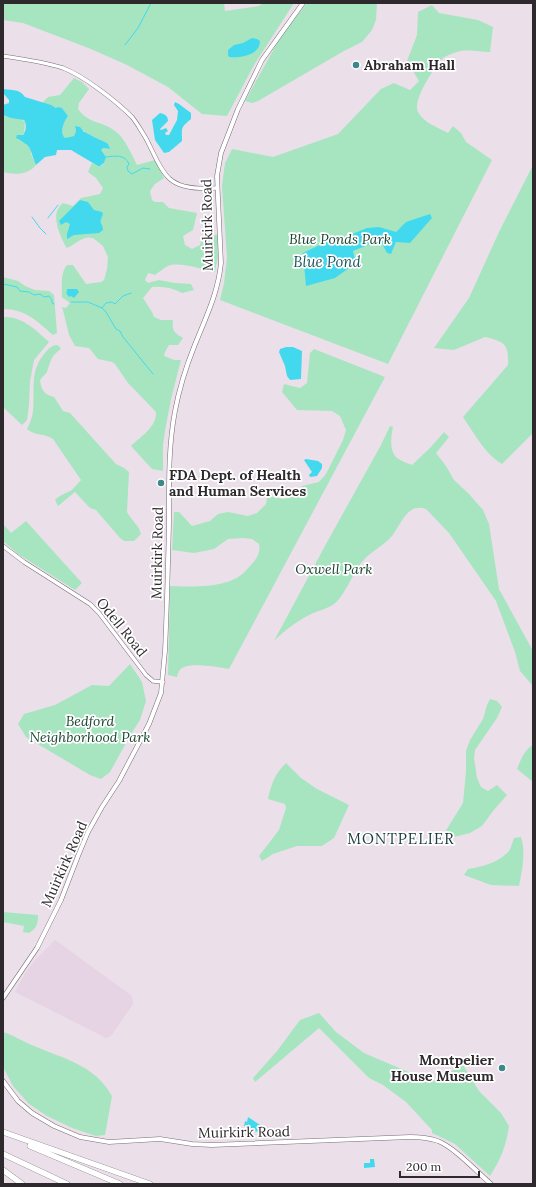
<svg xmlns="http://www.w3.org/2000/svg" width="536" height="1187" font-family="Lora,serif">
	<rect width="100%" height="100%" fill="#ebdfea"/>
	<path fill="#e6d3e4" d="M55,940L132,996L133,1004L111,1036L106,1038L15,992L24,975L35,960Z"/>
	<path fill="#a7e5c1" d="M3,3H224L225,11L259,6L263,3H294L254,65L227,116L202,114L168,87L127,65L91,49L23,23L3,20Z
		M307,3H377L376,20L372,30L362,42L344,51L258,101L252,103L245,101L280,38Z
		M432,5L439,13L478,20L493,27L490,52C478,52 466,48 454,53C450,54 446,56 443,58C434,67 412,101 418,112C424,123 437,127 448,133L453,126L461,133L466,142L492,160L388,364L220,300L224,283L227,258L222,186L225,163L232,149L273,157L338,134L381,89L394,83L410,90L419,81L407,61L417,35L418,12Z
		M74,78L82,82L89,89L79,103L78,109C88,124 103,121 115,131C125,138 132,155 137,165L155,160L164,178L155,184L150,191L152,200L155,202H163L169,208L197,213L193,230L183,236L185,245L192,249L200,245L202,237L208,235H217L218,255L215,272C204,270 179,261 168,266C164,268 159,272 155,275L148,273L145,280L148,283L159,280L175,283L191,284L194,290L182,293C173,288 163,286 152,287L143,298L152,312L154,317L161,320H173C172,332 174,332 183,338L178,345H169L165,352L164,356L174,360H181L171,399L165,431L163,445V471L152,469L131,446C140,437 157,427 156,412L128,383L115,364L112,362L98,359L89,348L75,346L69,335L63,310L62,307L66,308L70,303L63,298H62C62,288 60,273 67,265H73L86,284L101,282L104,280L107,269L108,257L103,246L93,238C83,235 76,244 67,248L66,247C60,235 49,214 63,203L73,206L81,198L100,194L103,188L96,178L88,172L92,163L98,166L103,165L105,160L101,150L102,148L110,149L105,142L94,137L75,126L76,131L74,136L65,138C59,132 64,122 68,116L62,108H56L42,103L48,97L60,95Z
		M3,115C10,119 20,116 25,122L24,133L17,139L23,141L31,150V154L36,165C28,175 15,175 3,172Z
		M533,165V433L502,464C485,454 474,433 463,417L508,365C509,343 504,342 485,337L454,350L434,348L469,298L499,232Z
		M3,277L18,281L25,286L35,290L49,291L54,295L57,333L53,335C37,321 25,309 3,309Z
		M3,317C22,316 36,330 49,342L34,360L30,381L29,405L27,420L22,425L3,407Z
		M58,345L61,349C51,356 51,360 47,372C46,374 42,377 40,380C41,390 45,395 54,397L63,411L70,413L116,464L124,468L129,472L127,512C131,520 139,525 141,534L134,541H124L120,538L96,510L90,508L75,492L58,506L55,500C60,495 66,493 72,490C74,488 78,483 81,480L53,439C45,433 35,436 27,429C30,423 32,418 33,411C35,390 29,371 45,353C49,348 52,345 58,345Z
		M314,349L385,377L229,669C219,667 192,663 184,667C179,669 178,673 177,677L168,675L170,586C190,587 225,588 241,575C244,573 247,569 250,566C256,560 261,553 259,544L252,539L243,538L228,539L214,549L194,553L172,550L174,512H179L192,526L210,521L218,514L228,512L248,516L257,513L266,504L267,497L269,496L283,499L293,497L302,486L319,482L326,474L343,440L346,430L340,416L332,411L297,410L282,392L284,384L300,388L307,383L310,353Z
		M390,426L393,427C391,436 389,451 397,458C401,461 407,463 412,465L430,448L444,432L449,437L436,453L446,466L454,480L469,494L483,510L489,524L499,589L533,651V686L520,671L515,652L496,601L449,533L426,509C405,501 400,531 387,541C379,548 368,554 361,563C353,573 344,597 334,604C327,609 317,611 309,615C297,621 284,631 274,641L326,544L381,445Z
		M26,521L82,583L75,590L18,554L3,541V524L11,533Z
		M130,664L142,682L146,701L140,720L131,734L110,772L101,779L90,775L26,737L18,724L24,714L55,705L92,685L109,686Z
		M490,699L497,701L502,707L497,718L475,750L474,758L477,778L481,787L488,791L497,785L507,795L493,811L482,826L470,833L450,838L445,832L463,803L466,771V751L470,740L483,719L487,705Z
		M533,745V782L517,769C520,761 525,749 533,745Z
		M286,763L301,778L317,789L349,805L334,838L322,846H297L273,854L262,861L259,856L279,830L286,808L285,804L268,799C272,783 274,775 286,763Z
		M521,837C526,852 522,871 519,886L491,885L464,875L468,869C481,867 497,863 507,853C511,850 512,843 514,838Z
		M3,912L38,915C38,924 37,928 29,933L23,932L24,926L3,922Z
		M319,1013L336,1032L364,1053L432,1082L463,1065L479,1091L501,1113L509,1126C506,1146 501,1159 490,1176L455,1144L432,1133V1130L406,1102L383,1085L369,1078L319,1028L255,1082L253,1078L277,1051L300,1020Z
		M3,1032C14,1035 23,1042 34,1046C64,1059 95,1065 112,1096L105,1135L96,1136L72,1128L47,1116L29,1104L13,1086L3,1067Z"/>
	<path fill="#42d9ee" d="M252,38L257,39L260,41C260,55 241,58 229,57L228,55V50L234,45L243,43Z
		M4,89C12,91 19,88 25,97L51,105L56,108L58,107L62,108L68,116C64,122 59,132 65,138L74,136L76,131L75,126L80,127L84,132H85L94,137L105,142L108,144L110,149L103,148L101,150L106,157L104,163L100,166H98L71,150H57L56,155L45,157L36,165C29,148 33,147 16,138L17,135H23C26,131 27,124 24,120L11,118L3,115V105L9,103V100L3,93Z
		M175,102L179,104L191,113V119C180,128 182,128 182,141L169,152L164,153L155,140L152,120L160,113C165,114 168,116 168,121L160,129L161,130L166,128L168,131L165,133L166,135H169L177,120L178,111L174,105Z
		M80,200L88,202L94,210L102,212L103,214C98,226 102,220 103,230L99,233L74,235L67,239V234L70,224L66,222L61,225L59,221Z
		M430,214L432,218L410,243L396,242L391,254L387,253L380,240L353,251L356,263L335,278L306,286L303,253L326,242L350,235L367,228L379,227L396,232L406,222Z
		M67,289H77L79,292L74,298L71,296L69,297L66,293L67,292Z
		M286,347H293L302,351L301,379L290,380L287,376L285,366L279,352L280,349Z
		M306,459L318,461L322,464V468L317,476L310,477L309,475L312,472L304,460Z
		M248,1117L263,1127L262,1132L247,1131V1127L244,1126L245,1121L247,1122Z
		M370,1159H374L375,1167L364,1168V1163H370Z"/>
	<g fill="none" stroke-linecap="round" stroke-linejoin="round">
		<path stroke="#42d9ee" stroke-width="1" d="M125,45L138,28L151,3
			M106,157C115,156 125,154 129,164L127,167L128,171L132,174L143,168L150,169
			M32,217L40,228L46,234
			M48,218L58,205
			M3,284L17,287L20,291L29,292L34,295L40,294L44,297L49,296L52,300V303L54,304
			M71,302H88L102,308L106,303L112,302L115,304L123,296L131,293
			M102,308L106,312L116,329L120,331L123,337L153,374"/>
		<defs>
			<path id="tertiary" d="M3,56C23,59 44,62 63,68C84,76 116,101 132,117C137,123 140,129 144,135C152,148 159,170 170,179C181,189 203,189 217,188
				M3,546L24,562L90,604L99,613L146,675L153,681L163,682"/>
			<path id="secondary" d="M3,998L37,948L61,900L78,856L88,832L102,807L119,781L149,724L161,693L165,651C167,608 168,566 169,523C169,486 168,448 175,411C179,390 186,367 194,347C205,319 218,294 221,263L217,176L221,153L238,109L262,60L303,3
				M3,1081L18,1101L32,1113L54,1126L80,1137L109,1142L160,1139L192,1144L212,1145L410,1137C419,1137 429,1138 438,1141C455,1148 476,1171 491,1184"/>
			<path id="motorway" d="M3,1132L150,1184
				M30,1146L120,1184
				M3,1154L67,1184
				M3,1170L22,1184"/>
		</defs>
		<use href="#tertiary" stroke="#786d76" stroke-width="4.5"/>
		<use href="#secondary" stroke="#786d76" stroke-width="5"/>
		<use href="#motorway" stroke="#786d76" stroke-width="6"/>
		<use href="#tertiary" stroke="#fff" stroke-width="3.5"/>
		<use href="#secondary" stroke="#fff" stroke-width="4"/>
		<use href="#motorway" stroke="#fff" stroke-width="5.5"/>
	</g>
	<g fill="#3f878a" stroke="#fff" stroke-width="1.5">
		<circle cx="356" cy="65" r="4"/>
		<circle cx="161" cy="483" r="4"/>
		<circle cx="502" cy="1068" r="4"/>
	</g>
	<g text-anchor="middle" stroke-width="3.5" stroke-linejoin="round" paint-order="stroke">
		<g font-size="14" font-weight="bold" fill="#2e292d" stroke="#fff" text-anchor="start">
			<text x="364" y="70">Abraham Hall</text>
			<text x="169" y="480">FDA Dept. of Health<tspan x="169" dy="16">and Human Services</tspan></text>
			<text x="494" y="1065" text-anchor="end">Montpelier<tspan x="494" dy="16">House Museum</tspan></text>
		</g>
		<g font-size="14" fill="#2e292d" stroke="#fff">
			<text transform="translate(207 225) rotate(-91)" y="5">Muirkirk Road</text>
			<text transform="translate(157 553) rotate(-89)" y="5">Muirkirk Road</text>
			<text transform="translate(122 627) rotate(51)" y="5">Odell Road</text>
			<text transform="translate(64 864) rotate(-66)" y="5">Muirkirk Road</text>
			<text transform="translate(244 1132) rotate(-1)" y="5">Muirkirk Road</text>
		</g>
		<g font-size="14" font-style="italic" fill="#1b4630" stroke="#fff">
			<text x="340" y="244">Blue Ponds Park</text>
			<text x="334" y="574">Oxwell Park</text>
			<text x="90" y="726">Bedford<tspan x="90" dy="16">Neighborhood Park</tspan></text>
		</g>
		<g font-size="15" font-style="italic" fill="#1a5760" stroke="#fff">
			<text x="327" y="267">Blue Pond</text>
		</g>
		<g font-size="15" letter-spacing="1" fill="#183b3c" stroke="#fff">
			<text x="401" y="844">MONTPELIER</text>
		</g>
	</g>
	<rect width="536" height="1187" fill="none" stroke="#2e292d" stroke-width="8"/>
	<path d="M400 1171v6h79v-6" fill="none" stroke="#2e292d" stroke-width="2"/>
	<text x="406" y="1171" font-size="12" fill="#2e292d" stroke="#ffffff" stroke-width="3" paint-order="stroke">200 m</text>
</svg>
